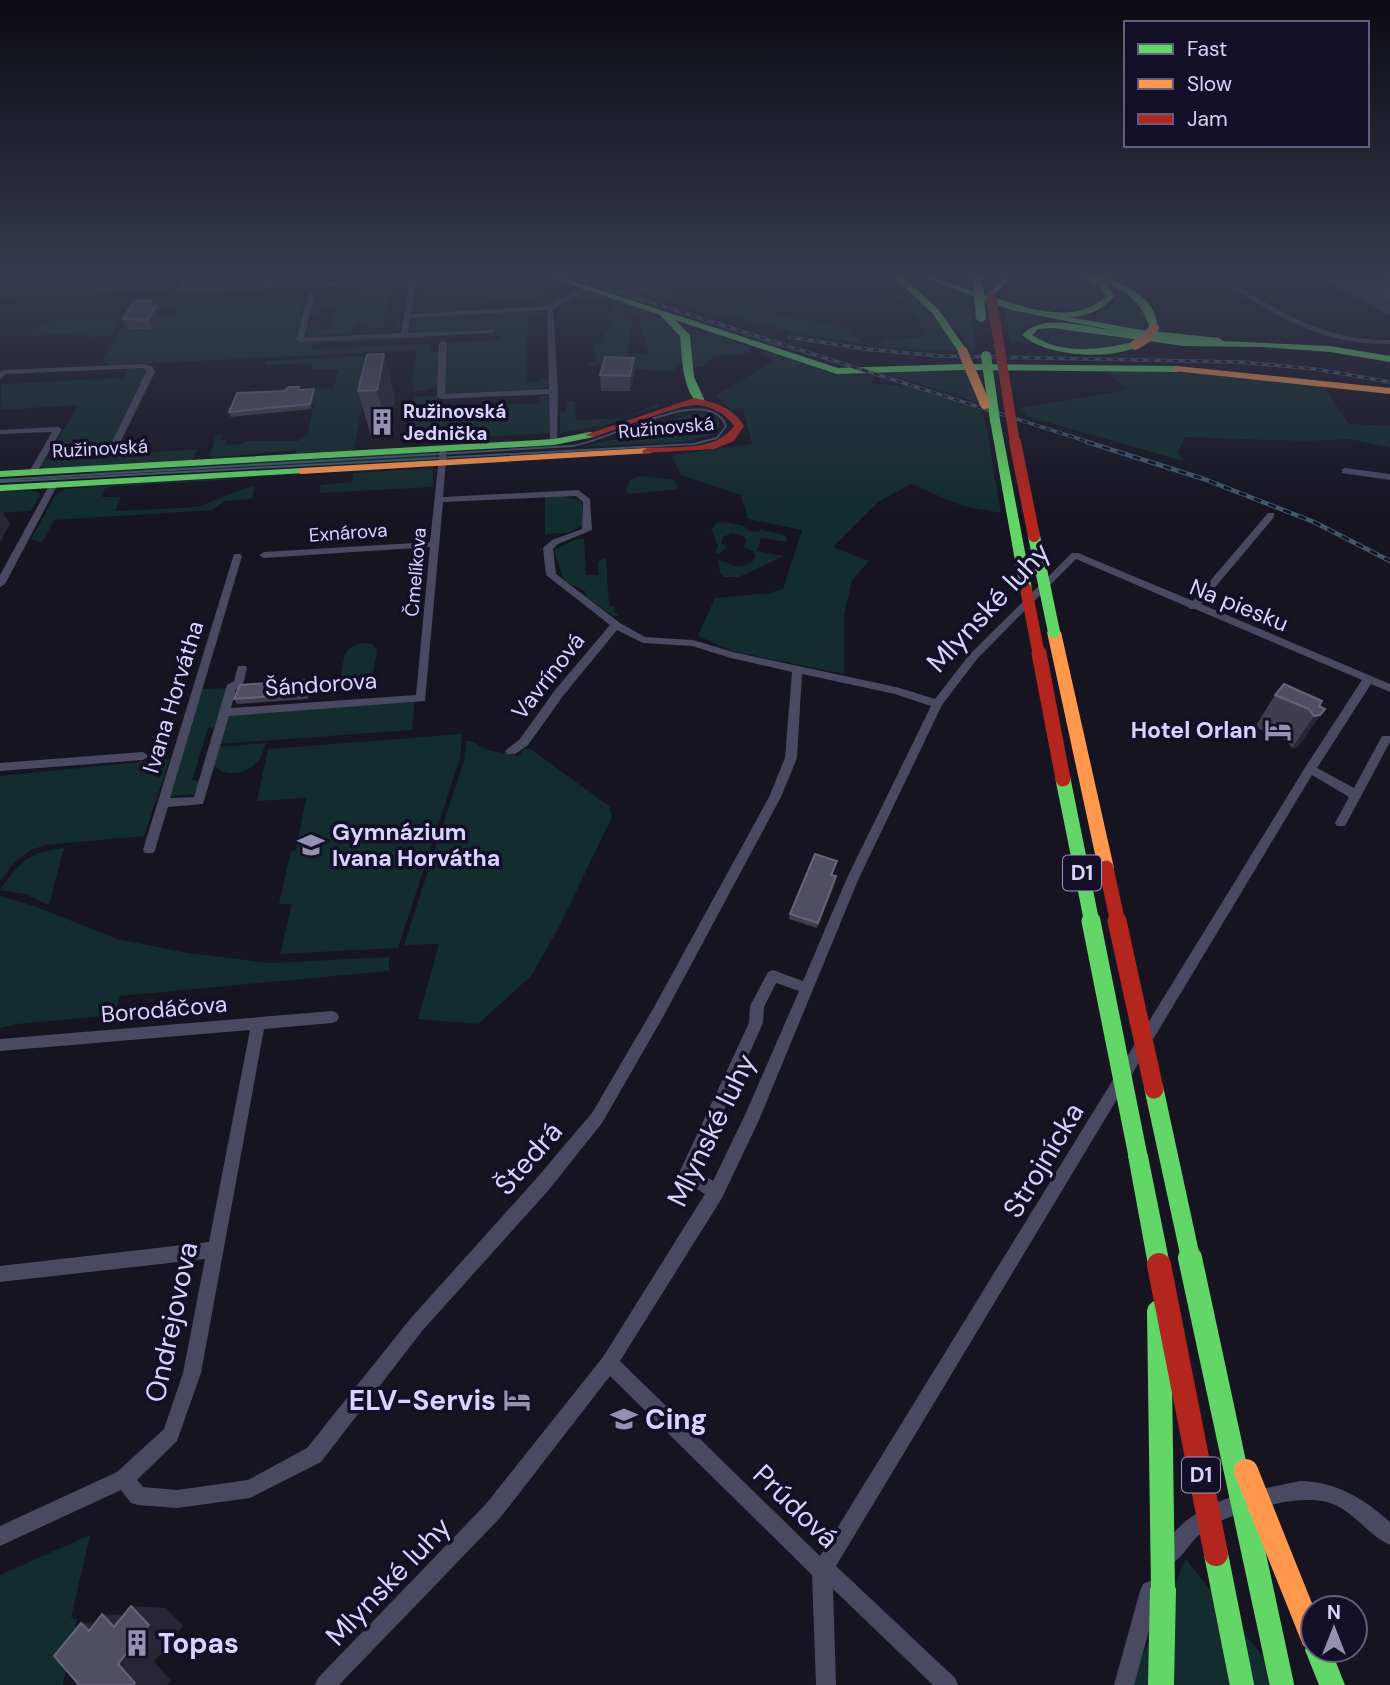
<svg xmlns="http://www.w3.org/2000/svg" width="1390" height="1685" font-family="'DM Sans',sans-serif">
	<rect width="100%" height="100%" fill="#161421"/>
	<path fill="#132c2d" d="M0,275H179L170,291L0,298Z
		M212,275H261L259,281L269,280L272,275H279L275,276L278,277L277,281L268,286L255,287L256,284L229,285L227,289L193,290L183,286L187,279L198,278L196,284L207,283Z
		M422,275H447L430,276L429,289L445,288L446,284L465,283V287H468L469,283L479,282V279L449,281L450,275H492L564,298L549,306L531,308V305H538V300L440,304V309H448L447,312H411L412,300L427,298H418L420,286H416L421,284Z
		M583,275H648C668,292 689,301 714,310L728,301C752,308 778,315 802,320C815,323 832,323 845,329C859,335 868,358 885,339L919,338L926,335L907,301L896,297L902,295L882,275C884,275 892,275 893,275C912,283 946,333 958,351C873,350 794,334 712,312L708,314Z
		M902,275H911L970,298L976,357L958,331Z
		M1020,275C1049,275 1089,267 1105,296L1100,305L1077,312L1014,304L1006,286L1011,279Z
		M392,282L383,328H396V324H404L402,331L369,332L370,322L355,323L352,333L305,337L306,325H318L316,331H329L335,307L323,308L321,314H310L317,294L366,291L367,287H359L360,284Z
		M596,285L784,346L793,348L776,347Z
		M1108,285L1130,295L1150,319L1148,332L1061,317L1086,316L1100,320L1095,314L1111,307L1116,298Z
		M199,291L198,294L190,295L188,299L299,294L298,300H305L300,315H303L295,341L428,335V338L313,344L311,349L430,344L429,351L440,352L439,384L427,391H413L414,384H411L417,350L112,365L102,361L135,304L172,302L166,309L138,311L135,330L152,329L159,316L182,314L173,307L179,294Z
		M584,292C605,292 661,310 675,326C684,336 682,351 682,363H676V371L615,369L629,361L633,354H649L638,316L613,312L609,299L573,300V304H560L568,303Z
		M1005,308L1044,318L1041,321L1048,323H1034L1021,330V337L1031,345L1015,341L1010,342Z
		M534,311L546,313V319H539V315L527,316V329L420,333L412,331L409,328L411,320L418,317Z
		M609,314L633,319L627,354L618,361L588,366L589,363L596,362L594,343L604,342V333L611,329Z
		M118,319L115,325H119L110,336L88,337L89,333L31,335L37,326L46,322Z
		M1054,328L1058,334H1064L1066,328L1111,337L1142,339C1110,355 1067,348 1035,340L1033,331Z
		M527,330V382H540L541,378H548V386L535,391L446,394L443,390L448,343L501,340V335H493V331Z
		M714,332L749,347L751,351C737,360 713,346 705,367H693L692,337L697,333Z
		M771,351L839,373L876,376L870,383L912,387L980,410L986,424L1001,513L962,506L911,484L878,502L833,547L869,561L852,580L844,616V674L732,651L698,636L715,598L769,593L783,589L802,530L748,519L741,495L681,475L671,455L752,444L743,408L731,410L716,396L774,360L759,353Z
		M372,356L354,449L350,452L295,455L296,450L213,458L207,455H210L216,435H222L220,440H226L225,445L243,444L245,441H299L301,437L307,436L316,395L298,390L333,388L339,370H311L313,363L265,365L266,361Z
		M129,367L148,369L109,450L50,453L78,405L0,410L2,384L123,378Z
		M929,370H966L980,403L886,373Z
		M1190,371L1323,385L1349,424L1390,426V448L1350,439L1305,441L1185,437L1178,452L1183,461L1026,416L1022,408L1127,390L1108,372Z
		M438,395L436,402L428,403V409L540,403V396H548L549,433L407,441L414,397Z
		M566,401H575L576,420L624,418L658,403L660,406L605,425L560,433V413L566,411Z
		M696,412L715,417L720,424L715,434L682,442L580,447L621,438Z
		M198,449L192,460L47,470L40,466L45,459Z
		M432,452L437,454V457L430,460L83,478L94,472Z
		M433,468V487L319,493L321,485L352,482L353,473Z
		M641,476L674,480L678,489L628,494L626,491L630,480Z
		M188,479H236L106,487L101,497H121L115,511L198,507C209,503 246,486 255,486L252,499L224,501L213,510L54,520L42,543L31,539L55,496L65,489Z
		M0,490L36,491L40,495L31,511L0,513Z
		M563,495L582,502V526L568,533L545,534V496Z
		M725,522L744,526L749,531L761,532L758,529L785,535L787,542L761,538L757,551L784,556L739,577H724L720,573L718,559C730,564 740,571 753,561L755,556L753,551L743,546L747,542L745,537L732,533L723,537L721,543L727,547L719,554L715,553L718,546L711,529L717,523Z
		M577,539H584L586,575H599L598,562L606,558L609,607L614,606V613L620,614L615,617L588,598L585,591L567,582L562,576L554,550Z
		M363,643L372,644L377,650L373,675L364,681L345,682L341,677C344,659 343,646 363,643Z
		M227,688L215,727L208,728L192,780L200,781L196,795L169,796L202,689Z
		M415,700L412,730L218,744L223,726L230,714Z
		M462,734L460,758L398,948L280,954L292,904H279L291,851L296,850L306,798L257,801L268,749Z
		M466,741H471L487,750L519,756L523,750L529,748L609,806L612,817L558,929L531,976L478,1024L418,1019L439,944L404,945L464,760Z
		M266,743C264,748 262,755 259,760C249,774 225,779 214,765L218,747Z
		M170,759L144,836L45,845L29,851L15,862L0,881V776Z
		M64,848L49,905L25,894L0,890C20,861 29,852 64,848Z
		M0,896L34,906L117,939L188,953L271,963L389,957V971L120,996L114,1015L18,1024L0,1028Z
		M90,1535L71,1618L77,1619L63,1685H0V1575Z
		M1186,1559L1285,1685H1129Z"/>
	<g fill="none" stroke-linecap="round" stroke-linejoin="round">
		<path fill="#4a4962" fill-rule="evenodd" d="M184,275H190L183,289L356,281L359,283L356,285L176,292Z
			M411,275H417L411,314L549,306L587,286H591V288L553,309L558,391L557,444L550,442L549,394L441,399L437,397L439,343L443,341L447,343L445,394L549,389L547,310L410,318L408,333L494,330V332L492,333L300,342L296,340L309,294L312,292L315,294L304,338L401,333Z
			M1211,275H1218C1276,308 1320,341 1390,340V344C1335,345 1294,326 1248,298C1236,290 1222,284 1211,275Z
			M143,364L153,367L155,372L115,453L111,455L107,453L147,370L142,368L6,374L0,379V372L4,370Z
			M58,427L62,429L37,472L33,475L29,472L52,432L0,434V430Z
			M440,447L447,449L443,497L578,490L590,499L592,530L558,544L553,549L556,574L620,623L645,637L693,640L733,652L896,687L935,699L969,655L1072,553H1078L1193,601L1268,513H1274V517L1201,604L1390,684V692L1371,684L1317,768L1354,788L1382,736H1390V742L1345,826H1337L1335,823L1349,797L1312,775L836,1566L955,1678L958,1685H933L833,1589L836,1685H816L812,1575L610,1376L500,1518L339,1685H315L318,1678L486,1504L603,1357L705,1194L687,1183L680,1171L749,1023L750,1006L768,972L773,970L803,981L847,878L931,706L895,694L802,674L797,758L781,797L663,1017L602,1123L547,1192L422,1331L321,1462L250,1498L177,1508L138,1505L131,1503L121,1490L0,1546V1526L117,1472L164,1429L183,1373L205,1259L0,1282V1266L209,1242L250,1030L0,1051V1039L332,1011L337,1013L339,1017L337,1021L332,1023L264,1029L201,1373L177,1441L137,1480L143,1487L177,1490L248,1480L307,1448L410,1319L535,1180L592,1113L653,1009L769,797L785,758L792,672L731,658L692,646L643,643L617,630L563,696L528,745L515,754H507L505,751L520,739L555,690L610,625L546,575L543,548L552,540L582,529L583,502L576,496L443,502L425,701L229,716L203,804L168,807L155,850L153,853H145L143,850L234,554H240L242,556L170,798L194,797L227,685L234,681L238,666H246L247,668L242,688L236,689L231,708L416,695L430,547L264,558L259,555L264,552L430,542ZM1076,559L1188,607L1190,609H1195L1362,680L1306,766L820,1556L620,1361L722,1198L759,1120L859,878L942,705L977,659ZM776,983L799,991L745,1115L713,1181L697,1170L763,1023L764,1007Z
			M1345,468L1390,474V480L1342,473V469Z
			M51,482L58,484L5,584L0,587V575Z
			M143,752L149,756L143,760L0,771V763Z
			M1300,1481C1337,1482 1363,1498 1390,1522V1545C1367,1535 1353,1509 1327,1502C1313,1499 1299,1500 1284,1502C1273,1504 1263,1509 1252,1505L1250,1498L1252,1491Z
			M1241,1494L1248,1496L1250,1503L1248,1510C1229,1517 1213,1523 1198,1536C1188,1545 1182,1559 1170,1564L1163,1561L1160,1554C1174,1522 1209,1503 1241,1494Z
			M1150,1581L1157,1584L1160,1591L1134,1685H1114L1140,1591L1143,1584Z"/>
		<path fill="#63d668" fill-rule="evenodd" d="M543,275H554L838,368L962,364L1177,366L1182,369L1177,372L962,370L837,374L675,320L690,335L694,377L705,401L700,404C682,394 682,354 680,336L660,315Z
			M892,275H901L939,310L968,352L966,354H960L933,314Z
			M916,275H927L987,296L1006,275H1014L992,297C1026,308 1077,326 1106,296L1100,287L1077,275H1087L1094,278L1098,275C1123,283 1160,299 1157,330H1151C1141,304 1134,295 1107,284L1114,296C1102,311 1088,316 1068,317L1142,330L1219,338L1223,341L1330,346L1390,356V362L1330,352L1262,347L1184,346L1053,328L1038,329L1032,335C1063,356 1101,349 1135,342L1140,345C1113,361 1046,357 1022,335C1042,312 1085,327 1112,330L1011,310Z
			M995,417L1000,420L1032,589L1026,593L1020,589L990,420Z
			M590,432L594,433V437L554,445L0,477V471L554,439Z
			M301,468L305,469V473L0,491V485Z
			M1138,1146L1145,1149L1148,1156L1170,1265L1167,1273L1159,1276L1151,1273L1148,1265L1128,1156L1131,1149Z
			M1163,1576L1172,1580L1176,1589L1174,1685H1148L1150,1589L1154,1580Z
			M1313,1639V1650H1331L1345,1685H1319L1305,1650L1309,1641Z"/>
		<path fill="#ff974d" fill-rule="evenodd" d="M1177,366L1390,388V394L1174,371L1172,369Z
			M647,448L652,451L651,453L301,474L296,471L301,468Z
			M1054,628L1061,632L1114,868L1112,873H1100L1098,868L1047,632Z"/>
		<path fill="#b3261e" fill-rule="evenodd" d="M694,398C714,402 733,407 744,426L734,441L714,449L643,453L642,451L647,448C676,446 716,452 734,426C726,414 711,406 697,405C683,403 612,431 594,437L585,435Z"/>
		<path stroke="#43596b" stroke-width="2" d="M0,480C190,469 380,458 571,446C604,444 709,380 726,426L717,438L694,444L0,482"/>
		<defs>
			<path id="rail-far1" d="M565,275L1092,443
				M790,337L865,349L939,356L1241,362L1315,369L1390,382"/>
			<path id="rail" d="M1087,442L1204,479L1314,522L1390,561"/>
		</defs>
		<use href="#rail-far1" stroke="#43596b" stroke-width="3.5"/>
		<use href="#rail" stroke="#43596b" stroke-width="4.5"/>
		<use href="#rail-far1" stroke="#130f26" stroke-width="2" stroke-dasharray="6" stroke-linecap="butt"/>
		<use href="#rail" stroke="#130f26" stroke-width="2.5" stroke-dasharray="8" stroke-linecap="butt"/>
		<path stroke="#63d668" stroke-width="10" d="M977,275L981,317
			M986,356L995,420"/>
		<path stroke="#63d668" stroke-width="12" d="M1034,536L1054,632"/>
		<path stroke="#63d668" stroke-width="15" d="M1063,779L1092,923"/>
		<path stroke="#63d668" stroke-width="19" d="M1091,921L1138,1156
			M1154,1089L1191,1260"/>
		<path stroke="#63d668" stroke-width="24" d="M1190,1258L1282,1685
			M1159,1312L1163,1589
			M1216,1554L1242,1685"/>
		<path stroke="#ff974d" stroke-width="10" d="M1135,345L1148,337L1154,328
			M963,352L985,404"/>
		<path stroke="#ff974d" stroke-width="24" d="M1246,1471L1313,1638"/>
		<path stroke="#b3261e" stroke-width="10" d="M991,295L1015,443"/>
		<path stroke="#b3261e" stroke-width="12" d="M1015,442L1034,536
			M1026,589L1039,655"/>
		<path stroke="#b3261e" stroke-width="15" d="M1039,653L1063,779
			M1106,868L1118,923"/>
		<path stroke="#b3261e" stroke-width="19" d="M1117,921L1154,1089"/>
		<path stroke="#b3261e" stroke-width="24" d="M1159,1265L1216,1554"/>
	</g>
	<path fill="#403d50" d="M667,275H690L680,280L670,277Z
		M1314,275H1390V316Z
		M152,300L159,316L152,329H128L123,319Z
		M384,354L395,399L389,435L371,436L358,391Z
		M634,358L635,373L630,391H601L600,375Z
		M299,387L300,390L314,389L316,394L311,409L231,417L229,412L284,391Z
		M311,685L308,699L237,704L234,699Z
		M1275,695L1322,701L1298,747L1292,748L1287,741L1255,727Z
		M836,866L832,875L836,881L817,928L789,919L790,914Z"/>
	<path fill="#282635" d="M680,275H690L680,280Z
		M152,300L159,316L152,329L148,320L149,307Z
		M384,354L395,399L389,435L377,390Z
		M634,358L635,373L630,391V376Z
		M314,389L316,394L311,409L310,404Z
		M0,508L10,524L0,542Z
		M309,680L311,685L308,699L306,694Z
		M1325,709L1298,747L1292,748L1314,716Z
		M836,876V881L817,928L818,923Z
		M131,1606L166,1608L183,1626L154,1662L171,1680L167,1685H133L81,1623L111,1624L102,1614L139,1616Z"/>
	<path fill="#504e63" stroke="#66637b" stroke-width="2" d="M1347,275H1390V298Z
		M152,300L149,307L156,306L148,320L123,319L134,301Z
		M384,354L377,390L358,391L367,355Z
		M605,357L634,358L630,376L600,375Z
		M289,387H299L298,390L314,389L310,404L229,412L237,393L284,391Z
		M309,680L306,694L234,699L240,685Z
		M1284,684L1322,701L1319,706L1325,709L1320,715L1314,716L1309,709L1275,695Z
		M815,854L837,861L831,875L836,876L818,923L790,914Z
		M131,1606L149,1625L118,1664L135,1683L133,1685H79L54,1656L81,1623L89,1631L102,1614L114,1627Z"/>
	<linearGradient id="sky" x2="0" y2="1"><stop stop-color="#0c0b12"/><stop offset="0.54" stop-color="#363a4e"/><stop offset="1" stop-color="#363a4e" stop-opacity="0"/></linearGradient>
	<rect width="1390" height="511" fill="url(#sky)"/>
	<defs>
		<symbol id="building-bare" viewBox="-9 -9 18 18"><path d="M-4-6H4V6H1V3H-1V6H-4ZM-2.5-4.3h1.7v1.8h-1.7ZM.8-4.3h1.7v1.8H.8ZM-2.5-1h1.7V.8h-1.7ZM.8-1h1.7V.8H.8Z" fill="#9591b1" stroke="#130f26" stroke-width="2.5" paint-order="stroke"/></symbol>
		<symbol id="hotel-bare" viewBox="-9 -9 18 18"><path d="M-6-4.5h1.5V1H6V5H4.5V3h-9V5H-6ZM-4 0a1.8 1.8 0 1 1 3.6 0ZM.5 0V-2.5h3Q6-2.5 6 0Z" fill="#9591b1" stroke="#130f26" stroke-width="2.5" paint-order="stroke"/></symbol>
		<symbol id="school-bare" viewBox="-9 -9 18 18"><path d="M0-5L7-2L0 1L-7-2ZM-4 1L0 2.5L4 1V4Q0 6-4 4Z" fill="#9591b1" stroke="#130f26" stroke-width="2.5" paint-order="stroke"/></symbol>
	</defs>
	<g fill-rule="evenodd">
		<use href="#building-bare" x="363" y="403" width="38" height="38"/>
		<use href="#hotel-bare" x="1259" y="711" width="38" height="38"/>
		<use href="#school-bare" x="292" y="826" width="38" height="38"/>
		<use href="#hotel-bare" x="498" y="1381" width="38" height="38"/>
		<use href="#school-bare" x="605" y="1400" width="38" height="38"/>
		<use href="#building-bare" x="118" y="1624" width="38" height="38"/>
	</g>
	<g text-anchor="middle" stroke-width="7" stroke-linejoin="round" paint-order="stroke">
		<g font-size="19" font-weight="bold" fill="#d9d4ff" stroke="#130f26" text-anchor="start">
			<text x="403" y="418">Ružinovská<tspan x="403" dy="22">Jednička</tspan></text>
		</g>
		<g font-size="19" fill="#d9d4ff" stroke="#130f26">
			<text transform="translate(666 427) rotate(-5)" y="7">Ružinovská</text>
			<text transform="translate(100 448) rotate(-3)" y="7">Ružinovská</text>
			<text transform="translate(348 532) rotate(-4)" y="7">Exnárova</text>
			<text transform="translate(415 572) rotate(-85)" y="7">Čmelíkova</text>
		</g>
		<g fill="#130f26" stroke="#9e99be" stroke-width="2">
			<rect x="1063" y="855.5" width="38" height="35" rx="5"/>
			<rect x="1182" y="1457.5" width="38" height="35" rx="5"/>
		</g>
		<g font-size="21" font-weight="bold" fill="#d9d4ff">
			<text x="1082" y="880">D1</text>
			<text x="1201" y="1482">D1</text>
		</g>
		<g font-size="23" fill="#d9d4ff" stroke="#130f26">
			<text transform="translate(1239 605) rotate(22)" y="8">Na piesku</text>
			<text transform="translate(548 676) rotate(-52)" y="8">Vavrínová</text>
			<text transform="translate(321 684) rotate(-4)" y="8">Šándorova</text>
			<text transform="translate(173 697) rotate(-73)" y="8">Ivana Horvátha</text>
			<text transform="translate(164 1009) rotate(-5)" y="8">Borodáčova</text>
		</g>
		<g font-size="23" font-weight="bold" fill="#d9d4ff" stroke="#130f26" text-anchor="end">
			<text x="1257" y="738">Hotel Orlan</text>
			<text x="332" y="840" text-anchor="start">Gymnázium<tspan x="332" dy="26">Ivana Horvátha</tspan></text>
		</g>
		<g font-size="28" fill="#d9d4ff" stroke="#130f26">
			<text transform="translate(988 607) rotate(-47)" y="10">Mlynské luhy</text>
			<text transform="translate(711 1130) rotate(-64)" y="10">Mlynské luhy</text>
			<text transform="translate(528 1158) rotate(-49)" y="10">Štedrá</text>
			<text transform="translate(1043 1160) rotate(-59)" y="10">Strojnícka</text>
			<text transform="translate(171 1322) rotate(-78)" y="10">Ondrejovova</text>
			<text transform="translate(796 1506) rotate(44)" y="10">Prúdová</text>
			<text transform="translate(388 1581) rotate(-46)" y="10">Mlynské luhy</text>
		</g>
		<g font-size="28" font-weight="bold" fill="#d9d4ff" stroke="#130f26" text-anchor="start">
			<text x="496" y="1410" text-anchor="end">ELV-Servis</text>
			<text x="645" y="1429">Cing</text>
			<text x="158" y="1653">Topas</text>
		</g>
	</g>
	<rect x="1124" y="21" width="245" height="126" fill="#130f26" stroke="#625e7d" stroke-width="2"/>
	<rect x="1138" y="44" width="35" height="10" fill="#63d668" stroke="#625e7d" stroke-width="2"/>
	<text x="1187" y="56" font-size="21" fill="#d9d4ff">Fast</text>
	<rect x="1138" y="79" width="35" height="10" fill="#ff974d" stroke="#625e7d" stroke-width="2"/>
	<text x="1187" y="91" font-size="21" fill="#d9d4ff">Slow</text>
	<rect x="1138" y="114" width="35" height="10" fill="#b3261e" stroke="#625e7d" stroke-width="2"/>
	<text x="1187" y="126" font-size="21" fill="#d9d4ff">Jam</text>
	<g transform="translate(1334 1629)"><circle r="33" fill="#130f26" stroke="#625e7d" stroke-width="2"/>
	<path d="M0-5L12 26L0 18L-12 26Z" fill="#9591b1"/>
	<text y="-10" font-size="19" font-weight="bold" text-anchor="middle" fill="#d9d4ff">N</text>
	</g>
</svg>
